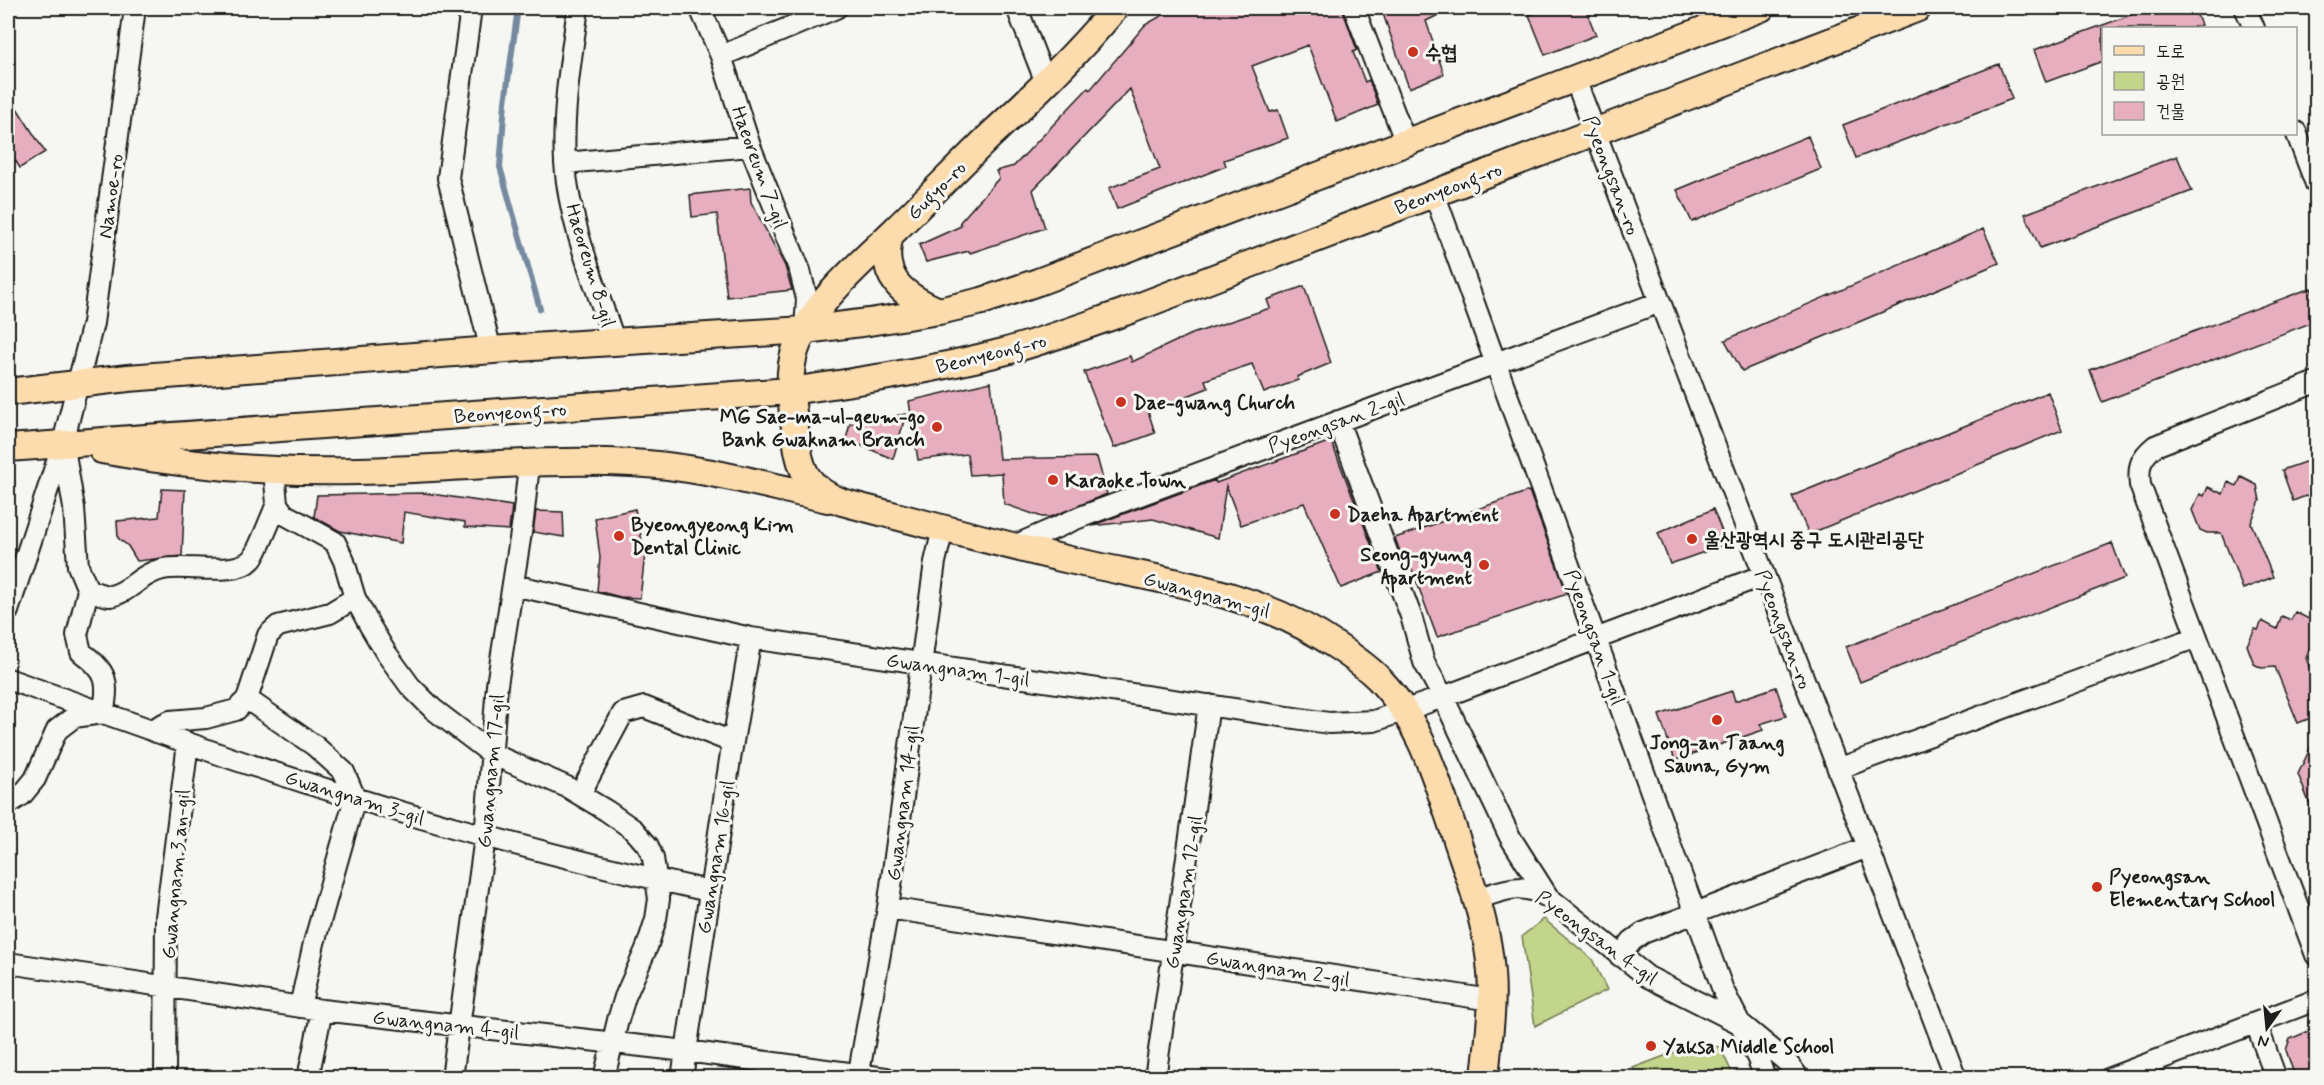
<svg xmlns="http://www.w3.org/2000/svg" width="2324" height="1085" font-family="Mynerve,'Poor Story',sans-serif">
	<rect width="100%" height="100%" fill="#f6f6f2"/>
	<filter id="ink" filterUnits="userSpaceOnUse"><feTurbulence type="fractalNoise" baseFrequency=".0167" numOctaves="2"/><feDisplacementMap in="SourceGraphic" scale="12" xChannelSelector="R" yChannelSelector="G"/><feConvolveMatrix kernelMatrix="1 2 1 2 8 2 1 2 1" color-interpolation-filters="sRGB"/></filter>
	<g filter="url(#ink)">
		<path fill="#c2d58a" stroke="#6f7853" stroke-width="1.5" d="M1544,919L1592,959L1607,990L1535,1026L1522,936Z
			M1696,1044L1720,1047L1734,1077H1638L1633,1068Z"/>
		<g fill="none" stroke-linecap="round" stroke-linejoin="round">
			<path stroke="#748aa0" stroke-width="6" d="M518,8L505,102L500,167L540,309"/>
		</g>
		<path fill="#e7aec0" stroke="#1c1c1c" stroke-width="1.5" d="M1175,8H1342L1357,50L1353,52L1365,82L1369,80L1378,105L1337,122L1308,45L1252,66L1270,112L1278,110L1288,138L1224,160L1226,166L1117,209L1109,188L1160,169L1130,89L1033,190L1045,228L970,253L969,251L926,262L919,245L961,226L960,222L999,178L996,171L1014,166L1088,88L1090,90L1145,25Z
			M1381,8H1453L1426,21L1444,74L1409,88Z
			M1549,8H1585L1596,35L1545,55L1529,15Z
			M2150,8H2194L2201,25L2191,28H2103V61L2046,82L2034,50Z
			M1999,64L2012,99L1856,158L1843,125Z
			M8,94L45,152L20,168L8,149Z
			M1808,136L1821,169L1692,222L1677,190Z
			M2177,156L2192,191L2040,248L2025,214Z
			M750,188L751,202L785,266L792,290L727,297L717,214L692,217L690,195Z
			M1983,229L1999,263L1742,371L1725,340Z
			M1304,286L1331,363L1297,377L1298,380L1264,393L1252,364L1205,380L1208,388L1148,411L1155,433L1114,448L1084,372L1130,356L1132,362L1189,335L1270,308L1267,300Z
			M2311,288L2316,302V321L2102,402L2090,370Z
			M991,382L999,459L1097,457L1107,494L1051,517H1042L1004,504L1002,473L970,475L967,454L918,460L909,401Z
			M2048,392L2062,430L1809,534L1792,496Z
			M906,414L893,459L846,439L850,424Z
			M1331,441L1382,572L1341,588L1304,503L1241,525L1226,486L1218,538L1153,519L1091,526L1215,480L1216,483Z
			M2316,458V492L2293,501L2282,470Z
			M2241,477L2257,485L2260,501L2251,523L2273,577L2243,589L2221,533H2207L2200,530L2192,510L2200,494L2204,496L2208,487L2223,494L2228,482L2237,486Z
			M162,489L185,490L182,556L137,561L128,546L118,538L117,521L159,517Z
			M1529,491L1567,594L1437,637L1409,561L1404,563L1395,538Z
			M425,493L512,506L509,530L465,527V522L404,512L401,543L340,531L314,517L317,495Z
			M635,509L645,554L640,598L620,597L597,591L600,557L595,518Z
			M1713,509L1727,544L1670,564L1658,533Z
			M536,511L563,512L564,537L533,532Z
			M2112,543L2125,578L1860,682L1846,647Z
			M2295,612L2311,620L2315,636L2306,658L2316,685V716L2298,723L2275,667L2261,668L2254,664L2247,645L2255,629L2258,630L2262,621L2277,629L2282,616L2291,620Z
			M1776,687L1786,716L1760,724L1763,730L1675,760L1659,715L1732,691L1735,701Z
			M2316,736V818H2315L2298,774Z
			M2316,1028V1077H2295L2286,1050L2290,1039Z"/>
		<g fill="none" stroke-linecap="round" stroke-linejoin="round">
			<defs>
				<path id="minor" d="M471,8L448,178L491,351
					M578,8C571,59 562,111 565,163C569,225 596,285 615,343
					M700,8L721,56L750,146L800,271L807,299L805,330
					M1017,8L1046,83
					M1354,8L1406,143
					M2245,8L2254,28
					M721,56L836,8
					M1575,79L1956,1078
					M2296,132L2316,184
					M565,163L750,146
					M1434,193L1723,990L1758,1059L1765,1078
					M2316,382L2155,446C2140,458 2138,467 2140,485L2316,955
					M1338,421L1411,616L1424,662L1443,697L1510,837L1548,897
					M274,470L277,504L284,514L335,542L344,561L355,598L370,626L386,653L410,686L433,709L492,754L567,787L607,811L634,830L648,846L653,858L659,899L656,919L647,947L625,997L618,1020L604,1078
					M1014,546L1078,518L1660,302
					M513,585L751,638L1329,723L1374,721L1443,697L1764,575
					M88,590C95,592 104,596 110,596C128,594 141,573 163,569C186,564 236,577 252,559C258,552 272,515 277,504
					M8,611L63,443L93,323L135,8
					M8,679C81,705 155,732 230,758C387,811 547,856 709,891
					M247,699L315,746L344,772L355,798L314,943L300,1007
					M156,732L159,726L170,721L206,718L236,710L247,699L268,635L278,626L330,613L355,598
					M1838,769L2197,637
					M580,794L623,713L644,707L732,742
					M8,804L22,795L35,779L57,730L74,717L103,713C110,682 107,671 81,652L77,635L88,590L78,566L74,508L64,448
					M1476,899C1505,890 1520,881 1548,897L1648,977L1741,1024L1786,1061L1799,1078
					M888,908L1491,1000
					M1620,956L1632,941L1643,933L1868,847
					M8,963L322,1010L686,1051L886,1078
					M2256,1023L2276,1078
					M165,1078L166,917L188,743
					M308,1078L322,1010
					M452,1078L485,837L497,685L523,520L529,465
					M682,1078L731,753L751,638
					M858,1078L888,908L935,562L943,529
					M1155,1078L1209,705
					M2110,1078L2316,1000"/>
				<path id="major" d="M1115,8C1078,53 1035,94 992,134C959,166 928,198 895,230C861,263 810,305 795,351C786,380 793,408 796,437C800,472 808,489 842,502C919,522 996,543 1074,561C1168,582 1257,591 1338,647C1353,657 1369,668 1381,681C1420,722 1435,776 1453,828C1468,875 1488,923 1491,973C1494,1007 1488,1043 1485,1078
					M890,235C878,278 904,296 939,311
					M8,392L128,378L532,347L805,330L869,322L939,311L982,301L1038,282L1761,8
					M8,448L790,391C862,381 933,370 1003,352C1044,341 1084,326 1125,312L1918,8
					M102,450C187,466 273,473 359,471C450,469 541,458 632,463C698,466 764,485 828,499"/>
			</defs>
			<use href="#minor" stroke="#1c1c1c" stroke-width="24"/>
			<use href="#major" stroke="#1c1c1c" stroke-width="30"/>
			<use href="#minor" stroke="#f6f6f2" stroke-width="20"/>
			<use href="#major" stroke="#fcdcac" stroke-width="26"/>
		</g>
	</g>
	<g fill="#c8321e" stroke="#f6f6f2" stroke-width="2">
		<circle cx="1413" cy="52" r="6"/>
		<circle cx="1121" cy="402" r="6"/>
		<circle cx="937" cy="427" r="6"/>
		<circle cx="1053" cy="480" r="6"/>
		<circle cx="1335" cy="514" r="6"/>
		<circle cx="619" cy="536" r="6"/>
		<circle cx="1692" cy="539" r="6"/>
		<circle cx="1484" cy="565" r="6"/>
		<circle cx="1717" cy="720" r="6"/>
		<circle cx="2097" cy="887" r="6"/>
		<circle cx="1651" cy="1046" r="6"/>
	</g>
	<g text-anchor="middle" stroke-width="6" stroke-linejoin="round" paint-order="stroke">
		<g font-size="20" font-weight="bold" fill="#1c1c1c" stroke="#f6f6f2" text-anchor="start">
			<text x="1425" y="59">수협</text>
			<text x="1133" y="409">Dae-gwang Church</text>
			<text x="925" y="423" text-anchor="end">MG Sae-ma-ul-geum-go<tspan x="925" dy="23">Bank Gwaknam Branch</tspan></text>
			<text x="1065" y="487">Karaoke Town</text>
			<text x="1347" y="521">Daeha Apartment</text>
			<text x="631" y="531">Byeongyeong Kim<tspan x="631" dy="23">Dental Clinic</tspan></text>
			<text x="1704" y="546">울산광역시 중구 도시관리공단</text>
			<text x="1472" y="561" text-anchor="end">Seong-gyung<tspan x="1472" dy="23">Apartment</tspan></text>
			<text x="1717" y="749" text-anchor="middle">Jong-an Taang<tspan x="1717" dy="23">Sauna, Gym</tspan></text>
			<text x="2109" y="883">Pyeongsan<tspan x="2109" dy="23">Elementary School</tspan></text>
			<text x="1663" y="1053">Yaksa Middle School</text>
		</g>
		<g font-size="20" fill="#1c1c1c" stroke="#f6f6f2">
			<text transform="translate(760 167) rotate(70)" y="7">Haeoreum 7-gil</text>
			<text transform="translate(1612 175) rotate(69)" y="7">Pyeongsan-ro</text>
			<text transform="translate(1448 188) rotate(-21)" y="7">Beonyeong-ro</text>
			<text transform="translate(936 190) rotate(-45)" y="7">Gugyo-ro</text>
			<text transform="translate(110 196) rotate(-82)" y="7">Namoe-ro</text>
			<text transform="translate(591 265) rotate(73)" y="7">Haeoreum 8-gil</text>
			<text transform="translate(991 353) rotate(-14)" y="7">Beonyeong-ro</text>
			<text transform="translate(510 412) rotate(-4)" y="7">Beonyeong-ro</text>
			<text transform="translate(1336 422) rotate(-20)" y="7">Pyeongsan 2-gil</text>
			<text transform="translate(1207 594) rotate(15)" y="7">Gwangnam-gil</text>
			<text transform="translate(1784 629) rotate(69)" y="7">Pyeongsan-ro</text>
			<text transform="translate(1595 637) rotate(70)" y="7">Pyeongsan 1-gil</text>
			<text transform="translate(958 669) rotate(8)" y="7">Gwangnam 1-gil</text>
			<text transform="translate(490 771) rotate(-85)" y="7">Gwangnam 17-gil</text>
			<text transform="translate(355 797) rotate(17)" y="7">Gwangnam 3-gil</text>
			<text transform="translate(902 803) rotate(-83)" y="7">Gwangnam 14-gil</text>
			<text transform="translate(715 857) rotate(-81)" y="7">Gwangnam 16-gil</text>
			<text transform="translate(175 874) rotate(-85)" y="7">Gwangnam 3 an-gil</text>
			<text transform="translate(1183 892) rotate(-81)" y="7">Gwangnam 12-gil</text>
			<text transform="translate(1597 937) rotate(36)" y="7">Pyeongsan 4-gil</text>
			<text transform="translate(1278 968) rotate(9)" y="7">Gwangnam 2-gil</text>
			<text transform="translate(446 1024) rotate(6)" y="7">Gwangnam 4-gil</text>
		</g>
	</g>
	<rect width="2324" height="1085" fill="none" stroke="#f6f6f2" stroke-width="30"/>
	<rect x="15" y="15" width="2294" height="1055" fill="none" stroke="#1c1c1c" stroke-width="2" filter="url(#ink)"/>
	<rect x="2102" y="27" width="195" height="108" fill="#f6f6f2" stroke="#9f9f9c" stroke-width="1.5"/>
	<rect x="2114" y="46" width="30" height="9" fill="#fcdcac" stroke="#9f9f9c" stroke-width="1.5"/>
	<text x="2156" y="57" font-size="18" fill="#1c1c1c">도로</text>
	<rect x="2114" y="72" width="30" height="18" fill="#c2d58a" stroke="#9f9f9c" stroke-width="1.5"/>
	<text x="2156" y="87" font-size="18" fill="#1c1c1c">공원</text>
	<rect x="2114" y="102" width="30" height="18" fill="#e7aec0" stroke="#9f9f9c" stroke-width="1.5"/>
	<text x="2156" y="117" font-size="18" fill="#1c1c1c">건물</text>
	<g transform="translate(2267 1028) rotate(195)" stroke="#f6f6f2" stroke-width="4.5" paint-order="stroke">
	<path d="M0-4.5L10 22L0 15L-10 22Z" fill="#1c1c1c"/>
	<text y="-9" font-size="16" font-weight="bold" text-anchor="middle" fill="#1c1c1c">N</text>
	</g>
</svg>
